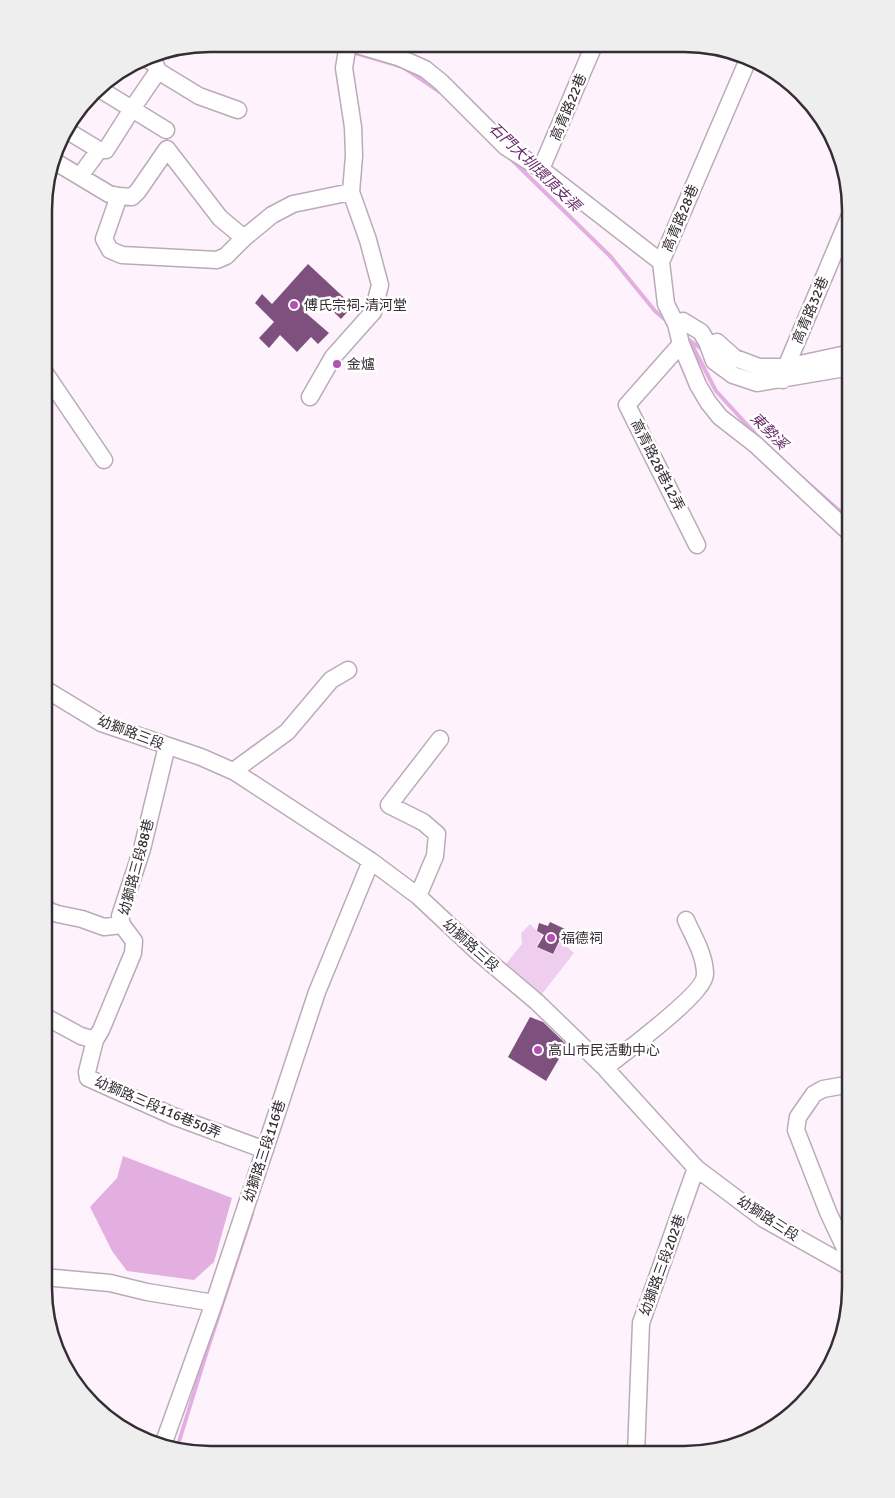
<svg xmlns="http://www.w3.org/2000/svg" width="895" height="1498" font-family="Signika,'Noto Sans TC',sans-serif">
	<rect width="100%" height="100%" fill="#fef3fd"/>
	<path fill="#efcdee" d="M530,924L542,936L536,947L553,955L560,941L574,953L542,994L505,965L522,944L521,933Z"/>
	<path fill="#e3afe1" d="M123,1156L232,1198L214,1262L194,1280L127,1271L112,1251L90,1207L117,1178Z"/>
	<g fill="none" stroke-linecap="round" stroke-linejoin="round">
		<path stroke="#e3afe1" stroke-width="4" d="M326,44L343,49
			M352,52L403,67L440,92
			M510,158L611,257L655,311L668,322
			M685,337L700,348
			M691,343L716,391L761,440
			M801,477L851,521
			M177,1448L207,1351L252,1214"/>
	</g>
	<path fill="#7e507e" d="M308,264L353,306L341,319L320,299L307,314L329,333L318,344L311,337L297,352L280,335L269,348L259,338L274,322L255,303L262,294L272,304Z
		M550,922L565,929L553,954L537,947L544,935L537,931L539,923L548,926Z
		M530,1017L543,1022L567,1045L546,1081L508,1057Z"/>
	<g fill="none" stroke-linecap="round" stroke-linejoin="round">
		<defs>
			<path id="minor" d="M354,44L398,57L425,69L441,82L506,147L541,169L661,262L747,62
				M145,58L155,64L158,71L199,96L238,110
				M98,88L166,130
				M66,130L99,150
				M54,161L109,194L119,196L104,239L110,250L122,255L217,260L226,256L244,238L272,215L293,204L351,192
				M541,169L594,45
				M80,176L99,150H106L132,109L158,71
				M119,196L132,197L138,191L167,149L220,218L244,238
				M661,262L666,304L676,324L681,344L698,385L708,402L720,417L756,445L851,534
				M676,324L683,321L701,332L707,342L714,361L733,375L757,383L851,367
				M717,342L735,358L759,367H786L851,353
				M681,344L627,405L697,545
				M45,373L104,460
				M783,380L786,367L851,213
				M310,397L333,357L373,312L380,285L368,240L351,192L354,156L353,127L344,68L348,44
				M45,689L101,723L201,757L235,772L371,861L418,896L480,954L537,1002L605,1068L696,1168L764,1219L851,1268
				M235,772L239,767L287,732L331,680L348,670
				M418,896L435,856L437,834L423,822L389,805L440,739
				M44,905L49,911L58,914L82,919L104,927L122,925
				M44,1016L81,1036L95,1040L101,1030L133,953L134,941L122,925L120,916L142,849L167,746
				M95,1040L87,1072L88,1078L173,1116L265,1150
				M605,1068C622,1054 706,993 705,974C705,955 693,936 686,920
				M851,1261L828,1212L796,1130L798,1117L814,1094L823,1089L851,1084
				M44,1277L110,1283L147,1292L214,1303
				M164,1442L214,1303L317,992L371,861
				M636,1454L641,1323L696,1168"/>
		</defs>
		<use href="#minor" stroke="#bbaaba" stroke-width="19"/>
		<path stroke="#b7aeb6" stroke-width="2" stroke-dasharray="2.5 2.5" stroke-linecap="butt" d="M168,59L175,51"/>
		<use href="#minor" stroke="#fff" stroke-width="16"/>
	</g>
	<g fill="#b450b5" stroke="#fff" stroke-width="2">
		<circle cx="294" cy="305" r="5"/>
		<circle cx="337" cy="364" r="5"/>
		<circle cx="551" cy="938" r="5"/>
		<circle cx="538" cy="1050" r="5"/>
	</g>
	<g text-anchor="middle" stroke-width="5" stroke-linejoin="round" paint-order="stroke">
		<g font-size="14" fill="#342d33" stroke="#fff">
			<text transform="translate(568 107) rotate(-67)" y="5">高青路22巷</text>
			<text transform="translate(680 218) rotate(-67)" y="5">高青路28巷</text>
			<text transform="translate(810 310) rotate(-67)" y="5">高青路32巷</text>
			<text transform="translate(658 465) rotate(63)" y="5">高青路28巷12弄</text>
			<text transform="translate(131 732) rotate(21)" y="5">幼獅路三段</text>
			<text transform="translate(136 867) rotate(-75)" y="5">幼獅路三段88巷</text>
			<text transform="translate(471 945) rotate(42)" y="5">幼獅路三段</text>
			<text transform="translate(158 1107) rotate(23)" y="5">幼獅路三段116巷50弄</text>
			<text transform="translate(264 1151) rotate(-72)" y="5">幼獅路三段116巷</text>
			<text transform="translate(768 1218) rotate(33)" y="5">幼獅路三段</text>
			<text transform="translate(662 1265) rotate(-70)" y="5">幼獅路三段202巷</text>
		</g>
		<g font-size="14" fill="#342d33" stroke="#fff" text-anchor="start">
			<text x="304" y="310">傅氏宗祠-清河堂</text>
			<text x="347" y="369">金爐</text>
			<text x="561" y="943">福德祠</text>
			<text x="548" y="1055">高山市民活動中心</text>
		</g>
		<g font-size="15" font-style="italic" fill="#682b68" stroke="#fff">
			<text transform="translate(535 167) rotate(44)" y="5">石門大圳環頂支渠</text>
			<text transform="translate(769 431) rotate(45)" y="5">東勢溪</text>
		</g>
	</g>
	<path d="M0 0H895V1498H0ZM210 52H684A158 158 0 0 1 842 210V1288A158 158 0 0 1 684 1446H210A158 158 0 0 1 52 1288V210A158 158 0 0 1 210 52Z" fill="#efeeef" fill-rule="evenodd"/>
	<path fill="none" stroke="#342d33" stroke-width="2.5" d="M210 52H684A158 158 0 0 1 842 210V1288A158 158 0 0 1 684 1446H210A158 158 0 0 1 52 1288V210A158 158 0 0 1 210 52Z"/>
</svg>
